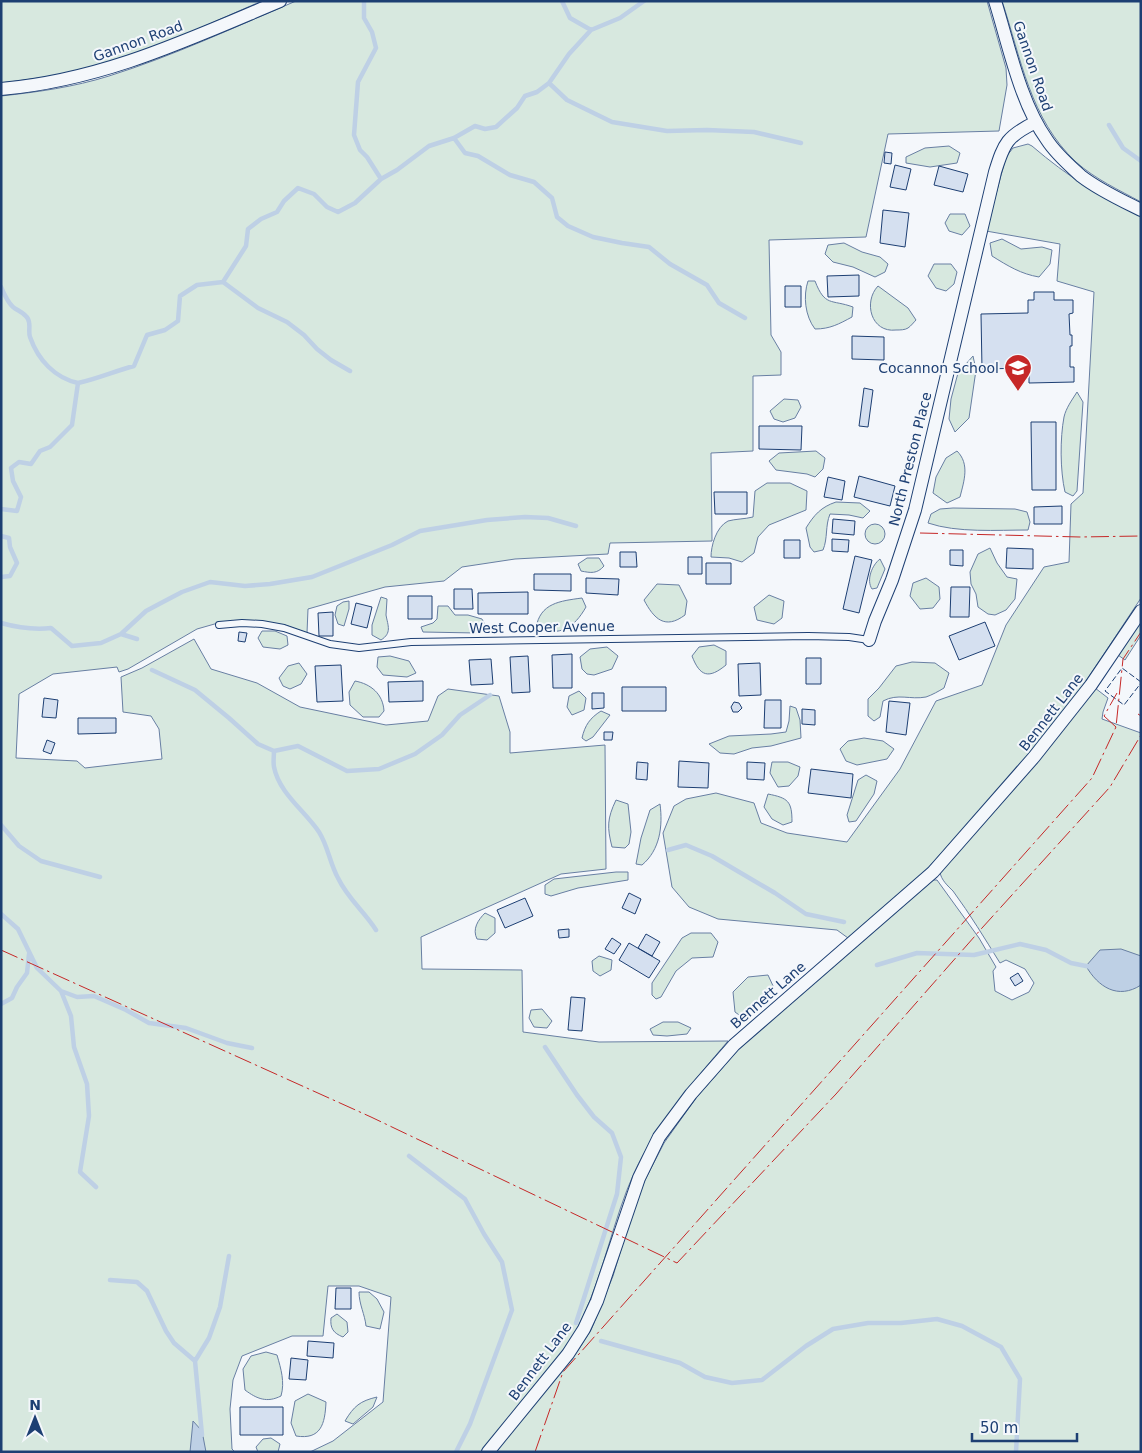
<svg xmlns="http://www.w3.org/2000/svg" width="1142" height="1453" font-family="'DejaVu Sans',sans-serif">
	<rect width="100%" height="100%" fill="#f4f7fb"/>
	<path fill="#d7e8df" stroke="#687fa3" d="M1,1H262C201,27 139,58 73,72C49,77 25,80 1,83Z
		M296,1H987L1006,68L1007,85L999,131L888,134L866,237L769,240L771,335L781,352V375L753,376V451L711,453L712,541L610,543L608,554L515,559L462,567L444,581L385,587L308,609L307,633L285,625L218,623L197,629L128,669L119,672L117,667L53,674L19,694L16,758L77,761L85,768L162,759L159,729L151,716L123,712L121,677L142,668L194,639L211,669L257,683L300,707L386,725L428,721L438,696L448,689L499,696L510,732V753L605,745L606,869L561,874L421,937L422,969L522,970L523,1032L599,1042L728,1041C693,1082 657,1123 634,1173C613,1220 604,1272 582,1319C571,1343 553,1363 537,1384C519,1406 500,1429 482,1452H310L333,1441L383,1402L391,1297L359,1286H328L323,1336H292L242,1356L233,1380L230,1409L232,1449L235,1452H1V96C38,92 74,87 109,76C173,56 235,27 296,1Z
		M1002,1H1141V202C1119,190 1095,179 1076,162C1030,119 1021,58 1002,1Z
		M1028,144L1032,146C1068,177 1100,196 1141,217V598L1086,681L1029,756L926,870L883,908L848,938L837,930L718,919L689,907L672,887L663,833L674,806L686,799L716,793L754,803L761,823L787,833L847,842L900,769L936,701L982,685L1006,625L1044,567L1069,562L1071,504L1083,493L1094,292L1057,281L1060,244L986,231L1006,157L1013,148Z
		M949,146L960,153L957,163L930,167L906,163V157L925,148Z
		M950,214H965L970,226L962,235L949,231L945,223Z
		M1002,239L1021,249L1042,247L1052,250L1050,264L1039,277C1021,274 1008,266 992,256L990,243Z
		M844,243L862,252L880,257L888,264L885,272L875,277L853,267L833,262L825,254L828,245Z
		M934,264H951L957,272L954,284L946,291L936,288L928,276Z
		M808,281H815C825,307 831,299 853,307L852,317C839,324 830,329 815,329C805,316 803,296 808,281Z
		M878,286L908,308L916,320C914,322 911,326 908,328C905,330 900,330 896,330C871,333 863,302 878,286Z
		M973,356L976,370L969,418L955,432L949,419L951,399L958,373Z
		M1077,392L1083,402L1077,491L1073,496L1065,492C1060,470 1060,438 1064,417C1066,408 1072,400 1077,392Z
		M784,399L798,400L801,407L795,418L783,422L774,419L770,411Z
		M816,451L825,458L823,469L815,477L807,474L776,470L769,461L779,453Z
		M957,451C970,464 964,481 960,497L947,503L933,493L936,477L946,458Z
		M767,483H790L807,491L806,510L769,525L758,537L754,553L742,562L729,558L711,557C711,546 716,527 728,521C735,519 745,519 753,517L755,491Z
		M836,502L860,503L870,511L863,518L849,515L830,514C825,526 828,538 823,550L814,552L810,547L806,528C814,515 821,507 836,502Z
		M953,508L1015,509L1027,512L1030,522L1028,530C997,530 957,533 928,523L931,514L940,509Z
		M865 534a10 10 0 1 1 20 0a10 10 0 1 1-20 0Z
		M990,548L997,563L1007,577L1017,579L1015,599L1006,610L995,615L988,614L978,607L976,594L971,584L970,572L978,554Z
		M587,558H599L604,566C597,574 591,573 581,571L578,564Z
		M880,559L885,569L877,588L872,589C866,580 872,565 880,559Z
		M926,578L939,587L940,599L933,608L920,609L910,596L913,583Z
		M657,584L679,585L687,601L685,615C665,630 654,619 644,600Z
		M769,595L784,601L782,618L774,624L757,620L754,607Z
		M381,597L387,599C387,604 386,610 386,615C388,626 392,633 381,640L372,635V625Z
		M582,598L586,607C574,628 560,637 536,628C540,603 560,601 582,598Z
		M349,601V609L344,626L338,624L335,615L337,606L343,602Z
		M438,606H448L455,615H468L482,619L485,625L476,633L423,632L421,627L433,623L437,619Z
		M1141,621V635L1125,660L1118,655Z
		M262,631H275L287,636L288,645L280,649L263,647L258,638Z
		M714,645L726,651V665C709,679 700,677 692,656L699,647Z
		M607,647L618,656L612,669L594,675L587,674L582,669L580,657L590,649Z
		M390,656L409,661L416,673L407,677L383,675L377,667L378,657Z
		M912,662L935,663L949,673L944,688C939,691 932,695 926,697C910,700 898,693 883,701L880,717L874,721L868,716V699L879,688L896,666Z
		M299,663L307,674L301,684L290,689L283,686L279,678L288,666Z
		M355,681C371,684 383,694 384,711L379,717H363L350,705L349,692Z
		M1095,688L1108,698L1103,712L1102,719L1141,733V1452H495L577,1352L591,1330L613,1276L629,1223L644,1182L664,1143L696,1098L738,1050L785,1007L933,880H937L979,938L996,967L993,971L995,991L1012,1000L1029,992L1034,983L1025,969L1006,960L1000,963C985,939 970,914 953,891C948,886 941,880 940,872C994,813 1046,752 1095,688Z
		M579,691L586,698L584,710L572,715L567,707L569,696Z
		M790,706L796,708L800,720L801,738L771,746L752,748L734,754L720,753L709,744L729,736L771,734L786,732L789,721Z
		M601,711L610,715L593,737L586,741L582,738C585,725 590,718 601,711Z
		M864,738L883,741L894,749L887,759L857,765L846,761L840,749L848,741Z
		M772,762H788L800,767L798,776L789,786L778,787L770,773Z
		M866,775L877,781L874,794L856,821L849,822L847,815L858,780Z
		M768,794C788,798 792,801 792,822L783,825L772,819L764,807Z
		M616,800L628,804L631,832L629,844L625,848L612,847C607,827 607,819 616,800Z
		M660,804C663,826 660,850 642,865L636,864L641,838L650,810Z
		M616,872H628V880L578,888L551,896L545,894V885L554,879Z
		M485,913L495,918V933L487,940L477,939C472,929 478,920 485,913Z
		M691,933H711L718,942L713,957L692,958L676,971L661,997L656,999L652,995V983L682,938Z
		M599,956L612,960L611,970L600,976L593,971L592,961Z
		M768,975L774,988C765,1001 757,1010 742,1017L735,1012L733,992L748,977Z
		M542,1009L552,1021L547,1028L534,1027L529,1018L531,1010Z
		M663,1022H678L691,1028L687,1034L667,1036L653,1035L650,1029Z
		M359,1292H369L377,1299L384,1312L380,1329L366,1326C365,1315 359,1304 359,1292Z
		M337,1314L347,1322L348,1332L343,1337C333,1333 330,1328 331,1318Z
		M266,1352L277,1355C281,1369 285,1382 281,1396C267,1403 257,1399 245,1390L243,1369L251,1356Z
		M308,1394L326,1402C325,1424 321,1440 296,1436L291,1423L295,1401Z
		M377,1397L373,1407L353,1424L345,1421C354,1406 360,1401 377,1397Z
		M271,1438L280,1444L278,1452H258L256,1447L263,1439Z"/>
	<path fill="#bed0e5" stroke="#687fa3" d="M1121,949L1141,956V985C1118,1000 1098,987 1086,966L1100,950Z
		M193,1421L202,1431L206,1452H190Z"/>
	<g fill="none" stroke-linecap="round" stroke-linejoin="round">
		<path stroke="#bed0e5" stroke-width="4.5" d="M364,1V18L372,32L376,48L358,82L354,135L360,150L367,157L381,179
			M562,1L570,18L591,30
			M549,83L567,100L612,122L667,131L707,130L754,132L801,143
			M1109,125L1123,148L1141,161
			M454,138L465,153L478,156L510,175L534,182L552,198L557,217L568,226L593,237L622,243L649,247L670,264L707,285L719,303L745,318
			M223,282L258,308L287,322L304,335L317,349L331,360L350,371
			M1,287C4,294 8,303 13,307C18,311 25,313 28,319C31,324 28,332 30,337C38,360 55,378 78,383
			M1,509L17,511L21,497L13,481L11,468L19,462L31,464L40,451L50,447L72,425L78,383C97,379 115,371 134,366L147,335L165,330L178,321L180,296L197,285L223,282L246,246L248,229L261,219L277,212L284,201L298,188L314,194L327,207L338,212L355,203L381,179L397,170L429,146L454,138L475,126L485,129L496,127L517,108L525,96L537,92L549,83L569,54L591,30L620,18L644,1
			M1,536L9,538L10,547L17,563L10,576L1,577
			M1,623C19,628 33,630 51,628L72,646L101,643L121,634L137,639
			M121,634L146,611L161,603L182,592L210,582L245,586L270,584L312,577L392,545L420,531L487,520L525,517L548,518L576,526
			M152,670L195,690L229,718L258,744L274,751L298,746L347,771L379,769L415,754L442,735L460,715L490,695
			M274,751C274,756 273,762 274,767C279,793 305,811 319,832C328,846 330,864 338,878C348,899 364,911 376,930
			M1,825L19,846L41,861L100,877
			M668,850L686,845L712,856L775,893L806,914L844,922
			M1,914L18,929L37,968L61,991L71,1016L74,1047L87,1084L89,1116L80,1172L96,1187
			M877,965L917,953L974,955L1020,944L1046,950L1071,963L1091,967
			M61,991L77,997L94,996L126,1010L149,1023L186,1028L227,1043L252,1048
			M1,1004L12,998L17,987L27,973L29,954
			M545,1047L577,1095L594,1117L612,1133L621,1157L617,1194L576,1323
			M409,1156L465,1199L484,1234L502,1262L512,1310L470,1424L456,1452
			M110,1280L137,1282L147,1291L166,1331L174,1343L195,1361
			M601,1341L680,1363L705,1377L732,1383L762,1380L806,1346L833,1329L868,1323H901L937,1319L962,1326L1001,1347L1020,1379L1016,1452
			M202,1435L195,1361L209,1338L220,1307L229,1256"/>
	</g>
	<path fill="#d5e0f0" stroke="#1d3f73" d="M885,152L892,153L891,164L884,163Z
		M895,165L911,169L906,190L890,187Z
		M939,166L968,174L963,192L934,185Z
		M883,210L909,213L905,247L880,243Z
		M859,275V296L828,297L827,276Z
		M785,286H801V307H785Z
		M1034,292H1054V300H1073V313L1069,314L1070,335H1072V346H1070V367H1074V382L1029,383V368L982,369L981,314L1028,313V300H1034Z
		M852,336L884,337V360L852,359Z
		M864,388L873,390L868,427L859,426Z
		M1031,422H1056V490H1032Z
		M759,426H802L801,450L759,449Z
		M859,476L895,486L890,506L854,497Z
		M828,477L845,481L842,500L824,497Z
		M714,492H747V514H715Z
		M1062,506V524H1034V507Z
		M833,519L855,521L854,535L832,533Z
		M832,539L849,540L848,552L832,551Z
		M784,540H800V558H784Z
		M1007,548L1033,549V569L1006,568Z
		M950,550H963V566L950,565Z
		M620,552H636L637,567H620Z
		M855,556L872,560L859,613L843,609Z
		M688,557H702V574H688Z
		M706,563H731V584H706Z
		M534,574H571V591L534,590Z
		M586,578L619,579L618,595L586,593Z
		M951,587H970L969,617H950Z
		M454,589H472L473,609H454Z
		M528,592V614H478V593Z
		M408,596H432V619H408Z
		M356,603L372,607L367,628L351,624Z
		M333,612V636H319L318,613Z
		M985,622L995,646L959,660L949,636Z
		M239,632L247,633L245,642L238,641Z
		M572,654V688H553L552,655Z
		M528,656L530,692L512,693L510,657Z
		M806,658H821V684H806Z
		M491,659L493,684L471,685L469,660Z
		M760,663L761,695L739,696L738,664Z
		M341,665L343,701L317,702L315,666Z
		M423,681V701L389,702L388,682Z
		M622,687H666V711H622Z
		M592,693H604V708L592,709Z
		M44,698L58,700L56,718L42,717Z
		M765,700H781V728H764Z
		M889,701L910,703L906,735L886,732Z
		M734,702L739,703L742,708L738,712H733L731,707Z
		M802,709L815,710V725L802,724Z
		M78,718H116V733L78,734Z
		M604,732H613L612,740H604Z
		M47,740L55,743L51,754L43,751Z
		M679,761L709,763L708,788L678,787Z
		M637,762L648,763L647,780L636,779Z
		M747,762L765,763L764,780L747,779Z
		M811,769L853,774L851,798L808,793Z
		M629,893L641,899L635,914L622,908Z
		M525,898L533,916L505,928L497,910Z
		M569,929V937L559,938L558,930Z
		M646,934L660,942L652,956L638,948Z
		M612,938L621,944L614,954L605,949Z
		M629,943L660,961L649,978L619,960Z
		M1018,973L1023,981L1015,986L1010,978Z
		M571,997L585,998L582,1031L568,1030Z
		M336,1288H351V1309H335Z
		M308,1341L334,1343L333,1358L307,1356Z
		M291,1358L308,1360L306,1380L289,1379Z
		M240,1407H283V1435H240Z"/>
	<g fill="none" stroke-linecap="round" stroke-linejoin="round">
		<defs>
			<path id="service" d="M219,625L242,623L262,624L284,628L330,644L359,648L411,642L808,636L849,637L869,640"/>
			<path id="minor" d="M995,1C1009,46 1020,102 1047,140C1056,154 1069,165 1081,176C1099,190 1121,200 1141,210
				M1,89C103,80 187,40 280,1
				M869,640L875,621L892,580L915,510L995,172C1004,143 1007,136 1036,122
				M488,1452L568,1354L584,1329L597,1301L639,1178L659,1137L691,1094L734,1045L933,872L1034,757L1091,685L1141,611"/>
		</defs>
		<use href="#service" stroke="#1d3f73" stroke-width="8"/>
		<use href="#minor" stroke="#1d3f73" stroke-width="14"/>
		<use href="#service" stroke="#f4f7fb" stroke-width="6"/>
		<use href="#minor" stroke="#f4f7fb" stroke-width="12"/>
		<path stroke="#1d3f73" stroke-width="1" stroke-dasharray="6 2.5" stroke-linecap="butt" d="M1141,682L1122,668L1105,691L1124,705L1141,683"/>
		<path stroke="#c62828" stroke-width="1" stroke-dasharray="18 4 2.5 4" stroke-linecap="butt" d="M920,533L1080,537L1141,536
			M1138,714L1141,716
			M1116,727L1104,716L1117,693
			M1,950L371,1117L677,1263L836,1094L982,928L1110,787L1141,735
			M535,1452L563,1372L1092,778L1116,727L1123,659L1141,632"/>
	</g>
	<defs>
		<symbol id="school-pin" viewBox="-11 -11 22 30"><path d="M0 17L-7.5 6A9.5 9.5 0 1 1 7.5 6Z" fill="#c62828" stroke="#f4f7fb"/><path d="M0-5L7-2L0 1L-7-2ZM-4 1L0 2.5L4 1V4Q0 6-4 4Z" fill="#fff"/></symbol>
	</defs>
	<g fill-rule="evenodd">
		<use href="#school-pin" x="1002" y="352" width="32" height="43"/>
	</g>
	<g text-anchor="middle" stroke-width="4" stroke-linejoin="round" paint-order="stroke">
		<g font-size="14" fill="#1d3f73" stroke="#f4f7fb">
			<text transform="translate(138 41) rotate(-20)" y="5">Gannon Road</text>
			<text transform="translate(1033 66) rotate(71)" y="5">Gannon Road</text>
			<text transform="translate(910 459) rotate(-76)" y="5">North Preston Place</text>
			<text transform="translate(542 627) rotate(-1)" y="5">West Cooper Avenue</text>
			<text transform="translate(1051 712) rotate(-52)" y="5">Bennett Lane</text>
			<text transform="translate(768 995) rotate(-41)" y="5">Bennett Lane</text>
			<text transform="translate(540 1361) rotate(-53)" y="5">Bennett Lane</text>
		</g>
		<g font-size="14" fill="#1d3f73" stroke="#f4f7fb" text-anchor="end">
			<text x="999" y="373">Cocannon School</text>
		</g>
	</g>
	<rect width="1142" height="1453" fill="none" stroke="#1d3f73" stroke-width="5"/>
	<g transform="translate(35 1418)" stroke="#f4f7fb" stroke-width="4" paint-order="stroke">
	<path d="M0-4L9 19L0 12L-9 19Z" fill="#1d3f73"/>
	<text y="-8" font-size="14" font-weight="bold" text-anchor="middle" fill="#1d3f73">N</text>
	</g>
	<path d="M972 1433v8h105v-8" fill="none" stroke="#1d3f73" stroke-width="2.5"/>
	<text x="980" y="1433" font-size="15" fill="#1d3f73" stroke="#f4f7fb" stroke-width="4" paint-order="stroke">50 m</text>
</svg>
